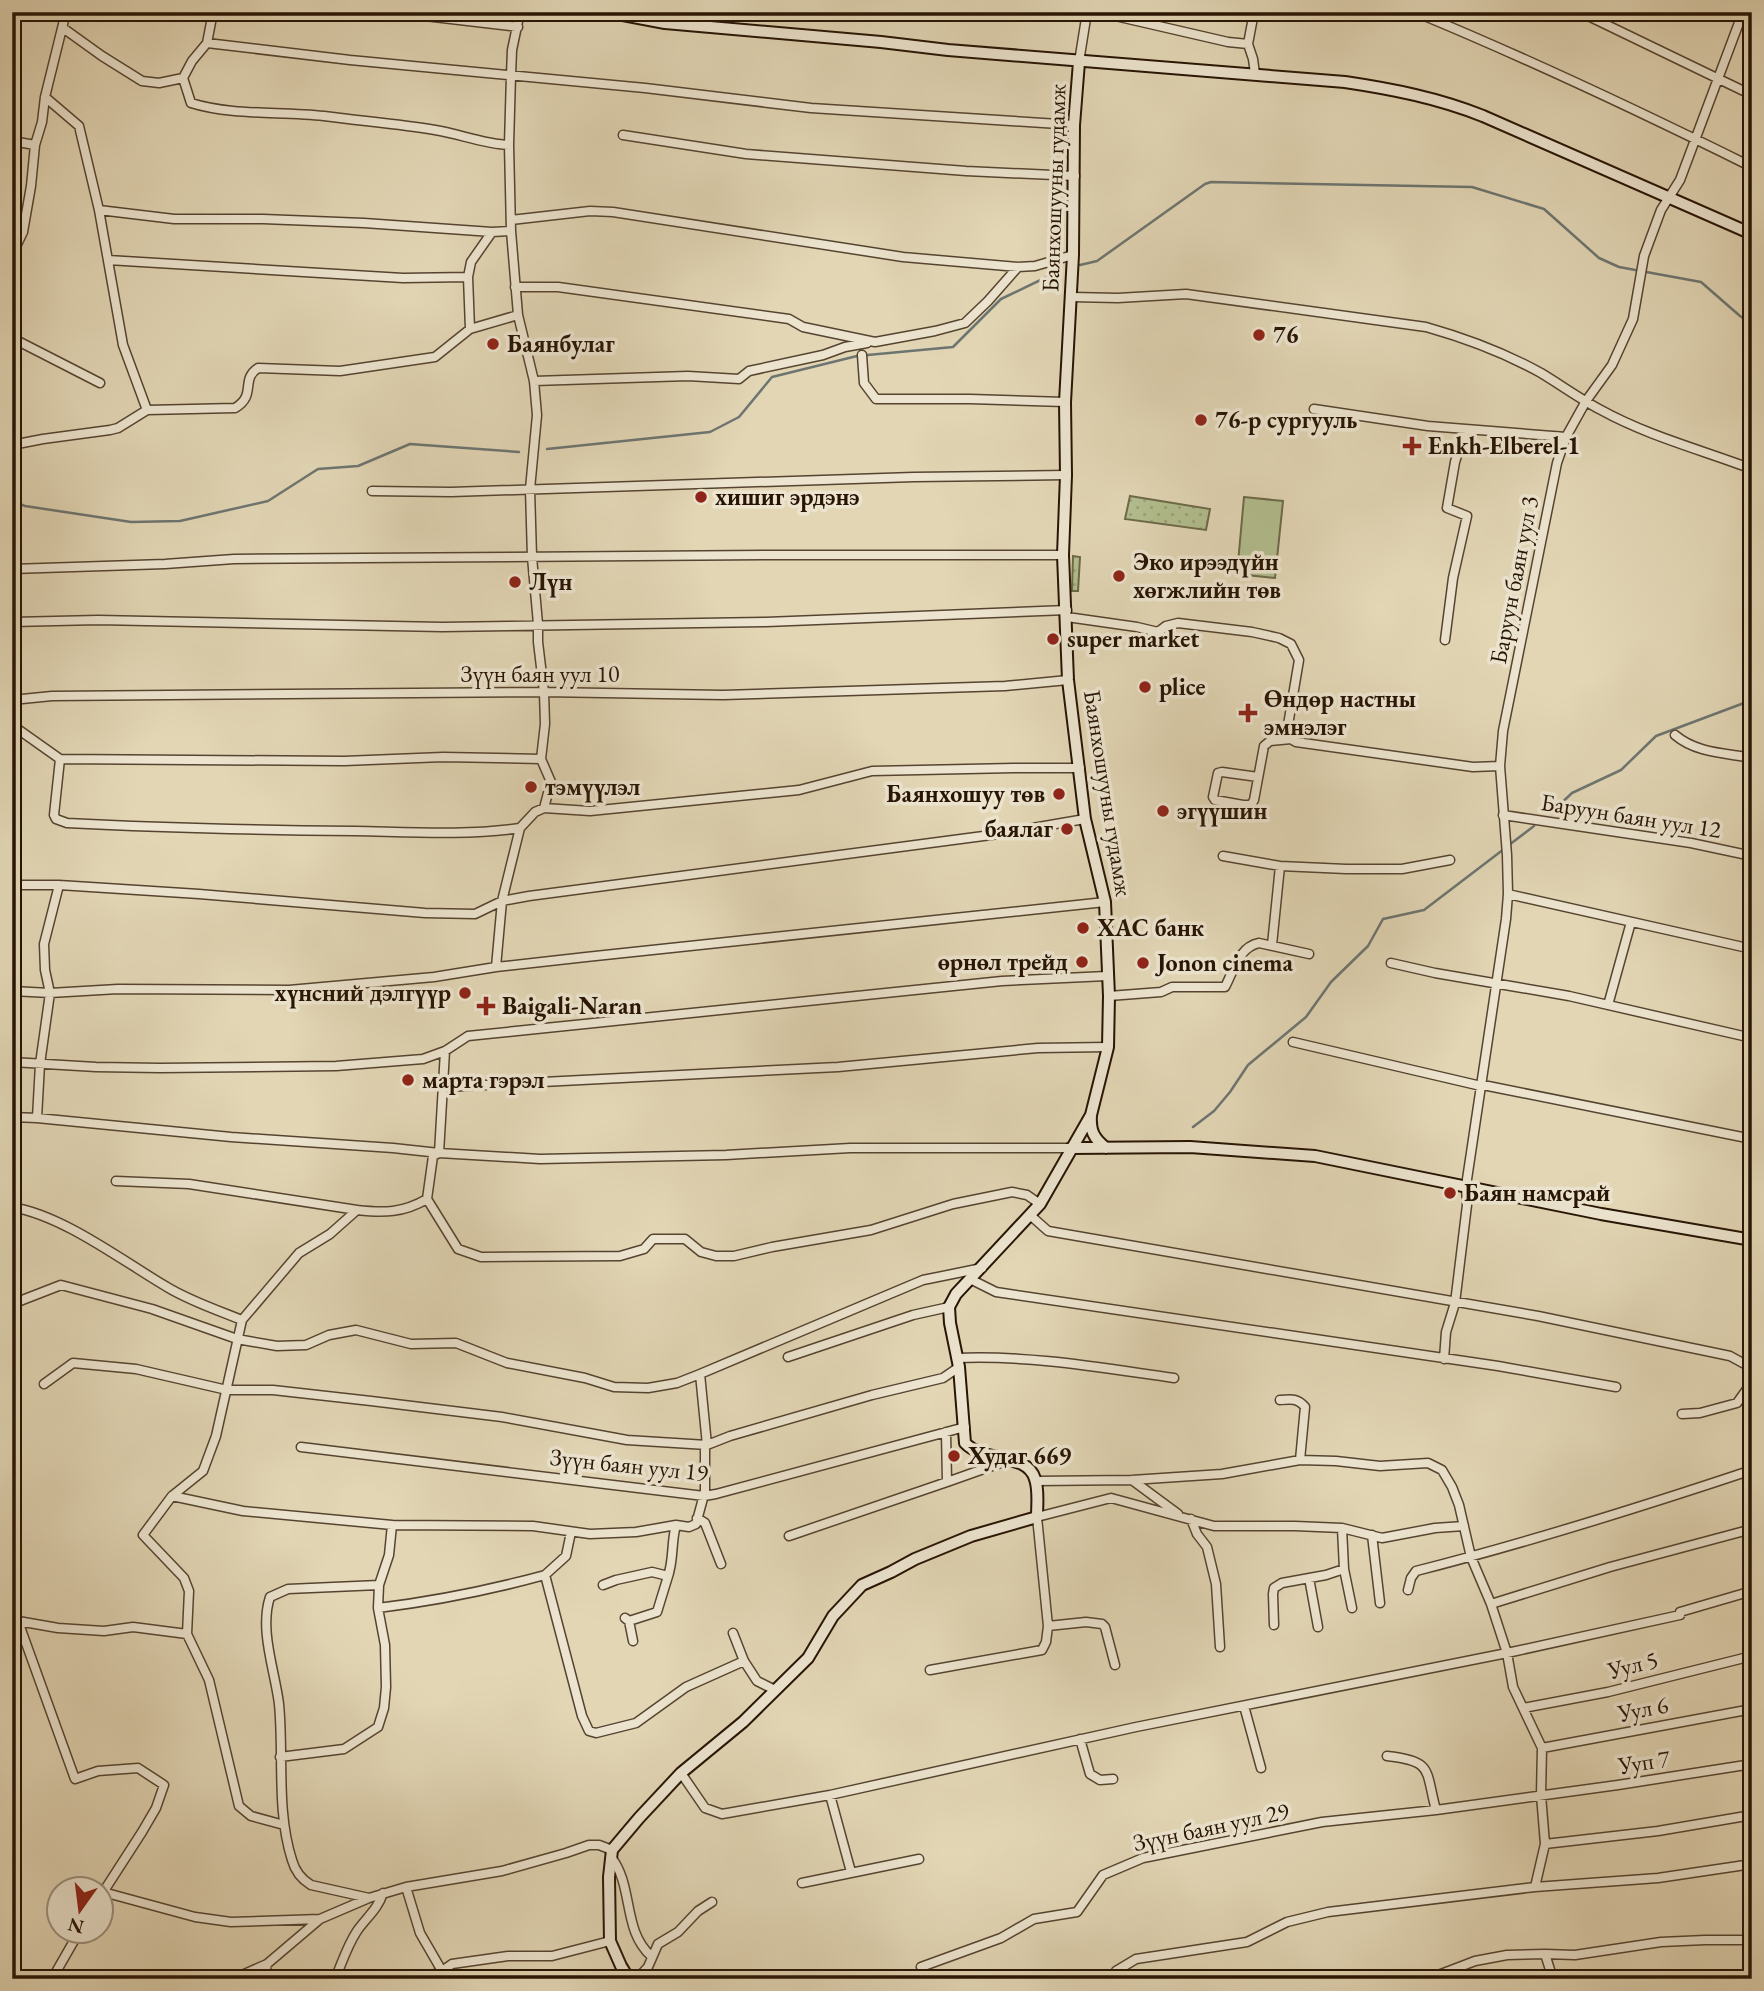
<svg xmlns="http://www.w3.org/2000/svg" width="1764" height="1991" font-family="'EB Garamond',serif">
	<defs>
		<pattern id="grass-dots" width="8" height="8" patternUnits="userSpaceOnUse" patternTransform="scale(1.75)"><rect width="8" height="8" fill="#b2be8e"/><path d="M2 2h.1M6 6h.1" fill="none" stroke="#99a279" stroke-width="1.8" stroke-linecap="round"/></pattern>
	</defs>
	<rect width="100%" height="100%" fill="#e2d6b5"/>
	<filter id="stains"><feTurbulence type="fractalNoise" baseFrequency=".00286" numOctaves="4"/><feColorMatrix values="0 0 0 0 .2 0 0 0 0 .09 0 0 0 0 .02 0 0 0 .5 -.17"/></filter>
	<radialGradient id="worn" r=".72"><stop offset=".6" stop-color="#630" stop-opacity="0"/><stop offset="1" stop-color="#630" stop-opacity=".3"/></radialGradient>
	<path fill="url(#grass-dots)" stroke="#6c6949" stroke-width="2" d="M1130,496L1210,509L1206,530L1125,519Z
		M1073,556L1080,557L1078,591H1072Z"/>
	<path fill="#b2be8e" stroke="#6c6949" stroke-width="2" d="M1244,497L1283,501L1275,578L1237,574Z"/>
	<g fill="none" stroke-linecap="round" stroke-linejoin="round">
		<path stroke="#6d7571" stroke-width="2.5" d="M1080,265L1097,261L1205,184L1211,182L1472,187L1544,209L1599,258L1619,267L1701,282L1740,316L1752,324
			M547,449L710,432L739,417L772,377L857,356L953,347L1001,299L1055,273
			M12,501L25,506L131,522L180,521L268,501L318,469L358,466L410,444L519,452
			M1552,812L1572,793L1621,770L1656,736L1752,700
			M1509,845L1534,826
			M1193,1127L1214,1111L1230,1092L1248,1065L1306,1017L1331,982L1368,946L1383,919L1424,910L1504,849"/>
		<defs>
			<path id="street" d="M391,12L518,27
				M1098,12L1228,42L1248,44
				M1254,12L1248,44L1253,59L1255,74
				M1415,12C1529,59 1641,112 1752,167
				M1580,12L1752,95
				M63,28L102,56L142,81L159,83L183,78L192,61L207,43L213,12
				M207,43L350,60L645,88L811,108L1074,125
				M1079,62L1087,12
				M183,78L191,103C233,116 280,111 324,116C361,121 399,124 435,130C460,134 484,144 509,145
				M45,97L79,126L99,210L123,345L147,410
				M623,135L746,154L966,171L1075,176
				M12,141L35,145
				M99,210L174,219H263L364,223L492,232
				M511,220L590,211L613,212L903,257L1018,267L1035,266L1073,255
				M12,255L23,232L31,186L35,145L42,122L45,97L66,12
				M108,260L403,278L468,277
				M515,287H558L789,319L803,327L875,342L935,331L965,323L988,301L1018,267
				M1072,297L1118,298L1186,294L1426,327C1465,338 1505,353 1541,373C1561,385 1580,399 1601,410C1648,436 1702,450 1752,469
				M470,329L468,277L471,262L492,232L511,231L509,145L511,75L512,50L520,12
				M12,338L100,383
				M862,355L864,383L876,399H970L1065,402
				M534,381L688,376L739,379L749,371L823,355L845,347L867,343
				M1314,409L1428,426L1566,437
				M12,445L43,439L110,430L118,428L147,410L235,408C257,395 240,380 258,368L340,371L435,357L470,329L518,315
				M372,491L451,492L914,477L1066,475
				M12,569L165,564L234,559L767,555H1063
				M1067,617L1137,627L1158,632L1166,626L1178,623L1252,632L1279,638L1291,644L1299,660L1287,731L1291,739L1296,742L1473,767L1500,766
				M12,622L98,620L442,627L766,622L1067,610
				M1445,640L1453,578L1467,516L1447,508L1455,462L1465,430
				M12,700L52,696L544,692L723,695L1005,686L1068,680
				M12,725L60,759L54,815L56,819L67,823C163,828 259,830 355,831C408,832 467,836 520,828
				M1675,735C1696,753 1725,753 1752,758
				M60,759L344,761L443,757L541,759
				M1258,777L1222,772L1218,773L1213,797L1215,800L1243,805H1251L1254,800L1264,746L1270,741L1291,739
				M544,808L590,811L799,790L872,771L1014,768H1080
				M1503,815L1691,843L1752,856
				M1223,856L1280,866L1346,869H1402L1450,860
				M12,885H59L199,894L425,913L475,914L502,901L529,896L991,835L1085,819
				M1508,894L1752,949
				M1272,945L1280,866
				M1391,963L1435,973L1569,996L1752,1038
				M496,967L502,901L520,828L535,812L544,808L551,782L541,759L545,724L544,692L538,642V624L532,557L530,489L537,415L534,381L518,315L511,231
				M12,991L50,993L118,989L289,990L434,977L496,967L586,957L1105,902
				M1109,996L1161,992L1172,987H1225C1234,970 1239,947 1259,943L1309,954
				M1608,1005L1631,922
				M1293,1042L1481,1086H1488L1752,1139
				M12,1062L96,1067L160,1068L336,1066L423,1059L445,1051L468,1036L1002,981L1107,976
				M444,1087L838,1067L1038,1048L1108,1047
				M12,1117L37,1118L231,1137L393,1148L439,1153L540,1159L726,1155L850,1148H1071
				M37,1118L40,1064L50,993L45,970L44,944L59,885
				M116,1181L189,1184L357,1210
				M427,1199L458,1249L481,1257L620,1256L644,1249L653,1239H685L701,1252L716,1256H734L772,1247L871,1230L953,1204L1012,1192L1027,1195L1040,1204
				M12,1207C64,1216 121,1260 167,1287C190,1301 217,1310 242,1320
				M1030,1215L1048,1231L1538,1316L1730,1356L1752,1368
				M970,1279L996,1292L1498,1366L1616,1387
				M12,1304L61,1285L152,1309L237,1339L277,1346L306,1345L329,1335L356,1330L411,1344L456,1343L507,1363L585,1378L614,1387L648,1388L677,1383L700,1374L923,1280L982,1268
				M788,1357L913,1315L949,1307
				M957,1358C1030,1355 1102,1368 1174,1378
				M1444,1359L1446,1332L1455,1303L1467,1205L1466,1186L1506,919L1508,894L1507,855L1500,766L1503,731L1557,463L1566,437L1586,401L1612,365L1633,319L1644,256L1661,210L1680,180L1743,12
				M700,1374L707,1445
				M44,1384L73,1363L136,1369L227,1390H273L371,1401L502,1417L627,1440L707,1445L730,1436L872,1395L943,1378L959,1367
				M1280,1400C1291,1399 1298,1398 1305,1407L1300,1460
				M1682,1414L1700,1413L1737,1403L1752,1382
				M301,1447L704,1496L716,1494L965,1427
				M1132,1480L1178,1514
				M1036,1481L1132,1480L1222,1474L1300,1460L1336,1461L1380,1466L1428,1463L1442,1470L1452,1487L1459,1505L1471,1557L1491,1604L1507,1653L1513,1687L1542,1748L1541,1795L1545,1844L1535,1887L1328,1912L1287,1922L1247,1942L1136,1959L1116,1971L1114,1979
				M947,1482L1009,1460
				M172,1496L243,1511L392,1525L533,1526L590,1534L636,1532L676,1525L689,1527L696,1524L705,1491V1445
				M697,1518L705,1523L721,1564
				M1191,1519L1197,1534L1207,1547L1216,1584L1220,1647
				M1342,1528L1344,1569L1352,1608
				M571,1532L566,1556L545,1575L582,1716L589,1731L596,1733L636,1723L686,1687L744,1661
				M1372,1535L1380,1603
				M789,1536L947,1482L946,1432
				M1309,1578L1318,1627
				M603,1585L616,1580L652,1572L668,1576C674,1559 671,1542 676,1525
				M1408,1590L1411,1578L1416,1571C1530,1542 1641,1507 1752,1470
				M1491,1604L1610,1567L1752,1529
				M378,1608C435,1601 490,1590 545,1575
				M625,1618L629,1621L657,1612L669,1573
				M629,1621L633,1641
				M1274,1625L1273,1594L1274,1588L1282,1583L1326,1575L1344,1569
				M1048,1626L1086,1622L1102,1624L1105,1627L1115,1665
				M733,1633L744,1661L757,1681L775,1690
				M930,1670L1042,1650L1046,1642L1048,1626L1037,1517L1111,1498L1214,1526H1295L1342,1528L1382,1538L1435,1528L1464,1526
				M1244,1706L1261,1768
				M1523,1708L1608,1692L1752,1656
				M1080,1739L1090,1774L1100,1780L1113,1779
				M1542,1748L1752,1709
				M1387,1756C1434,1761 1425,1770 1436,1810
				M280,1757L344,1749L378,1727L384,1708L386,1687L385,1645L378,1608L379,1585L389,1555L392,1525
				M681,1773L705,1808L722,1814L830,1795L1136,1727L1507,1653L1680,1615V1612L1752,1591
				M830,1795L851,1872
				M284,1825L251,1816L239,1806L209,1680L187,1634L189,1591L184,1578L143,1535L172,1496L203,1471L216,1436L242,1320L299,1253L330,1234L357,1210C384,1213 403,1213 427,1199L433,1156L439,1153L445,1051
				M1545,1844L1658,1831L1752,1815
				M611,1857C634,1886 622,1930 651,1956
				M802,1883L919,1859
				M406,1887L420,1933L442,1971L444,1979
				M1535,1887L1658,1878L1752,1864
				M103,1892L195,1917L231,1922L320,1919
				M102,1894L142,1832L156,1808L164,1785L138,1768L98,1771L75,1779L18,1621L58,1628L104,1631L133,1627L187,1634
				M369,1898L311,1885C301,1879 295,1871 292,1860C276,1810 284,1755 279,1704C275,1671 259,1630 270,1597L288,1589L379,1585
				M1545,1954L1553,1979
				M921,1967L1001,1938L1034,1919L1077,1912L1103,1875L1143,1858L1322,1822L1436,1810L1618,1785L1752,1764
				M52,1979L79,1932
				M233,1979L267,1964L320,1919L369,1898L406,1887L502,1871L566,1853L589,1845H599L612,1850
				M264,1979L267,1964
				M335,1979C342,1963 347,1946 357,1931C366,1918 378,1909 383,1893
				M423,1979L442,1971L452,1964L508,1956H552L610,1941
				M637,1979L648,1967L658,1944L678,1932L698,1911L712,1902
				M1428,1979L1475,1961L1507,1955L1545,1954L1575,1955L1661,1942L1705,1940H1752"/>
			<path id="secondary" d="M607,12L665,23L881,42L948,50L1345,82C1392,89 1438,98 1483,116L1752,234
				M1079,62L1074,125L1073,255L1065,402L1066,475L1063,555L1068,680L1085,819L1105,902L1109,996L1108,1047L1091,1115C1090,1130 1093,1138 1106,1148
				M1071,1148L1190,1147L1315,1156L1601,1214L1752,1240
				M629,1979L621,1966L610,1941L609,1877L612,1850L639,1818L681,1773L743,1722L808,1658L833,1616L862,1585L891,1572L915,1559L971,1536L1037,1517C1037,1505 1039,1490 1035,1479C1027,1452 984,1463 965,1443L959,1367L950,1323L949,1307L956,1294L1040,1204L1091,1115"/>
		</defs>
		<use href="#street" stroke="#564430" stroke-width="11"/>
		<use href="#secondary" stroke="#271404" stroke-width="14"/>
		<use href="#street" stroke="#ece4cf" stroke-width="8"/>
		<use href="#secondary" stroke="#ece4cf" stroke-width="10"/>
	</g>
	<g fill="#8f2418" stroke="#ece4cf" stroke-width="2.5">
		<circle cx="1259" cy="335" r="7"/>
		<circle cx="493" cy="344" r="7"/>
		<circle cx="1201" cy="420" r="7"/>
		<path d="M1408.5 435.5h7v7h7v7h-7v7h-7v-7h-7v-7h7z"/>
		<circle cx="701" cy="497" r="7"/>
		<circle cx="1119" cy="576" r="7"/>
		<circle cx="515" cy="582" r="7"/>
		<circle cx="1053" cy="639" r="7"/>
		<circle cx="1145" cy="687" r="7"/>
		<path d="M1244.5 702.5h7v7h7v7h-7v7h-7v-7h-7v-7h7z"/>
		<circle cx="531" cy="787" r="7"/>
		<circle cx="1059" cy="794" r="7"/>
		<circle cx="1163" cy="811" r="7"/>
		<circle cx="1067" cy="829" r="7"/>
		<circle cx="1083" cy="928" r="7"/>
		<circle cx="1082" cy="962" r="7"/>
		<circle cx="1143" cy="963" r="7"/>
		<circle cx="465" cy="993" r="7"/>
		<path d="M482.5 995.5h7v7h7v7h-7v7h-7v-7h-7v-7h7z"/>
		<circle cx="408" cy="1080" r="7"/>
		<circle cx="1450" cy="1193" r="7"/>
		<circle cx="954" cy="1456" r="7"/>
	</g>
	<g text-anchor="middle" stroke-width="7" stroke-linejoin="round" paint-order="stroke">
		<g font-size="24" fill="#271404" stroke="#ece4cf">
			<text transform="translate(1054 188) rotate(-88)" y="8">Баянхошууны гудамж</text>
			<text transform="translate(1514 580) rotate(-79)" y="8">Баруун баян уул 3</text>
			<text x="540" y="682">Зүүн баян уул 10</text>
			<text transform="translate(1108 793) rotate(81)" y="8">Баянхошууны гудамж</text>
			<text transform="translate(1631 816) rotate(9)" y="8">Баруун баян уул 12</text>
			<text transform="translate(629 1465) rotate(6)" y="8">Зүүн баян уул 19</text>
			<text transform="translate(1633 1665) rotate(-14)" y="8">Уул 5</text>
			<text transform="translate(1643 1709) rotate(-11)" y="8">Уул 6</text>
			<text transform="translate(1644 1762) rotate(-9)" y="8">Ууп 7</text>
			<text transform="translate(1211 1827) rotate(-12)" y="8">Зүүн баян уул 29</text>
		</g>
		<g font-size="24" font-weight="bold" fill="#271404" stroke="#ece4cf" text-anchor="start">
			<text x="1273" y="343">76</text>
			<text x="507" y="352">Баянбулаг</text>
			<text x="1215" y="428">76-р сургууль</text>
			<text x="1428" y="454">Enkh-Elberel-1</text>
			<text x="715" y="505">хишиг эрдэнэ</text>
			<text x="1133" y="570">Эко ирээдүйн<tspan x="1133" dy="28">хөгжлийн төв</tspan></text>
			<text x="529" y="590">Лүн</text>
			<text x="1067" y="647">super market</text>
			<text x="1159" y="695">plice</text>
			<text x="1264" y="707">Өндөр настны<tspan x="1264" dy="28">эмнэлэг</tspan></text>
			<text x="545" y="795">тэмүүлэл</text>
			<text x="1045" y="802" text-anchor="end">Баянхошуу төв</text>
			<text x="1177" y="819">эгүүшин</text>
			<text x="1053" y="837" text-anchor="end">баялаг</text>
			<text x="1097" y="936">ХАС банк</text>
			<text x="1068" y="970" text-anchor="end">өрнөл трейд</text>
			<text x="1157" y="971">Jonon cinema</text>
			<text x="451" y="1001" text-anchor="end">хүнсний дэлгүүр</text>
			<text x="502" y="1014">Baigali-Naran</text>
			<text x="422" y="1088">марта гэрэл</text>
			<text x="1464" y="1201">Баян намсрай</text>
			<text x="968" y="1464">Худаг 669</text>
		</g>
	</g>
	<rect width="1764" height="1991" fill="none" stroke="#e2d6b5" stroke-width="42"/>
	<rect x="14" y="14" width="1736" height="1963" fill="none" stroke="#271404" stroke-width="3.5"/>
	<rect x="21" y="21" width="1722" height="1949" fill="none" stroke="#271404" stroke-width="2"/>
	<g transform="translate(80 1910) rotate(194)"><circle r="33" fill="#ece4cf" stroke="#9d917e" stroke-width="2"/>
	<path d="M0-5L12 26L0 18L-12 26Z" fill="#8f2418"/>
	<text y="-10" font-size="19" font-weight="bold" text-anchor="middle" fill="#271404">N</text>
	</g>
	<rect width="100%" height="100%" filter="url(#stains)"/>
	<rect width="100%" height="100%" fill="url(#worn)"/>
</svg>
